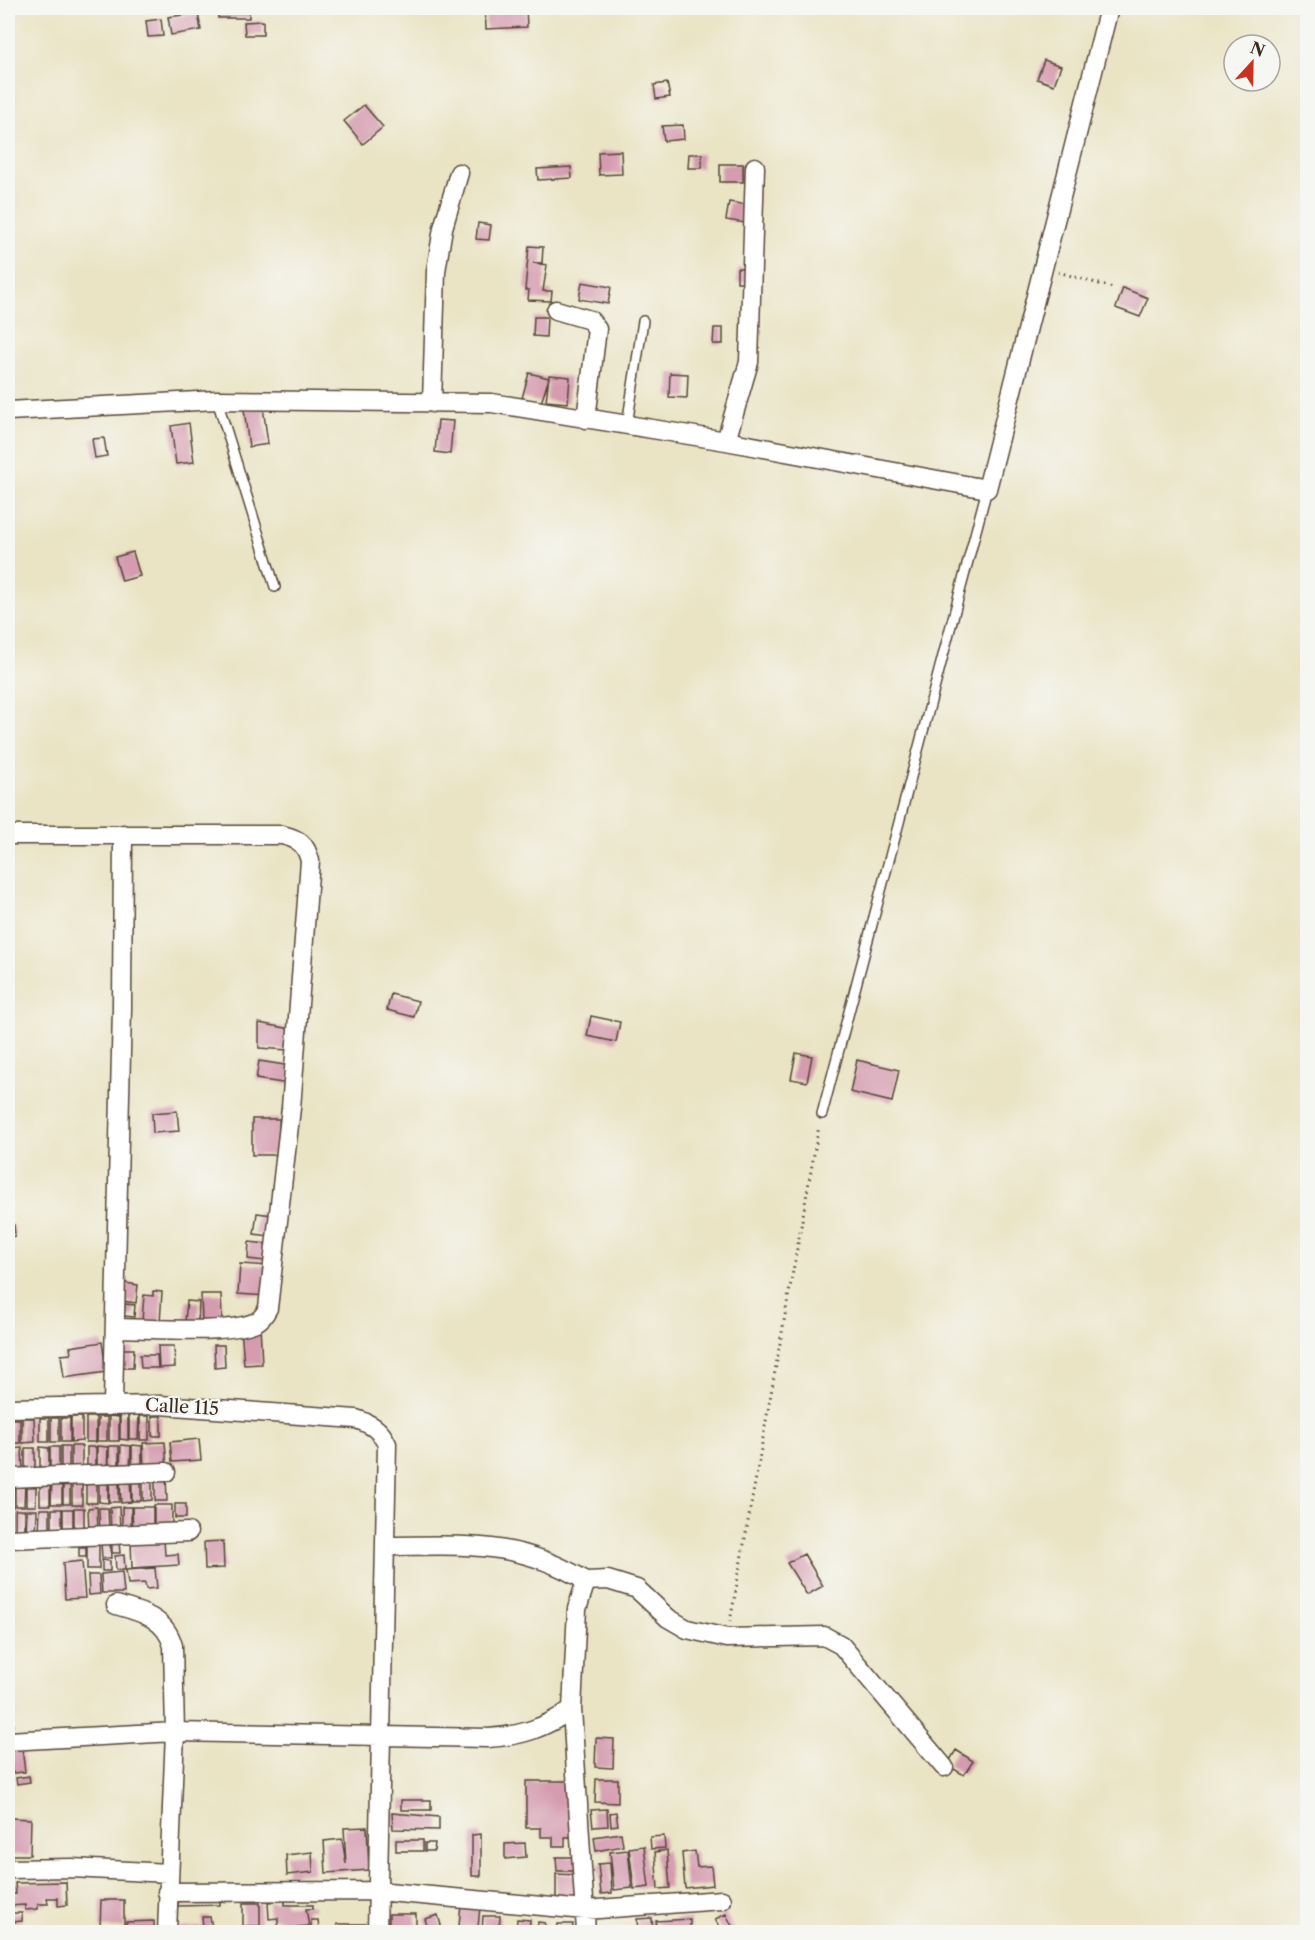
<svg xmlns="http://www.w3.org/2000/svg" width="1315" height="1940" font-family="'Libre Caslon Text',serif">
	<rect width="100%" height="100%" fill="#f6f6f2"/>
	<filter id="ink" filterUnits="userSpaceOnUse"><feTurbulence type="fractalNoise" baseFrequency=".0167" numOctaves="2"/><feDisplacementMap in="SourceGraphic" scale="12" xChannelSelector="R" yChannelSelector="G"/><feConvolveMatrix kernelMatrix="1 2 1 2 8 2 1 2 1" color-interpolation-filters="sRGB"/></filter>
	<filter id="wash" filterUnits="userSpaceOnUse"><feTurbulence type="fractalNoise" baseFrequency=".008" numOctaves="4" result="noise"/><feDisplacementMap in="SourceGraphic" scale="24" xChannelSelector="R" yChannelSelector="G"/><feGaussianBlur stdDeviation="1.35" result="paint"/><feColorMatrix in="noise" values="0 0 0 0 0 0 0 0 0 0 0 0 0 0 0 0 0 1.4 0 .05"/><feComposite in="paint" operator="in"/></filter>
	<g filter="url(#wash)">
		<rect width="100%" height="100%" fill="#eae4c5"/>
		<g id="blocks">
			<path fill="#d59cb0" d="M218,8H249V18H218Z
				M485,8H526L527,27L486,29Z
				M198,13L201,30L171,35L168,17Z
				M161,19L163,36L148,37L146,21Z
				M263,21V35H245L244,22Z
				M1044,60L1061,66L1054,85L1037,79Z
				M667,83L670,97L656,99L654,85Z
				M364,105L383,127L363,144L344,121Z
				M683,125L684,139L664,141L662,126Z
				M621,151L622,174L599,175L598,152Z
				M689,154H702V168H688Z
				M720,164H743V182H720Z
				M571,167L572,178L538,180L537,169Z
				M729,202L748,205L745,223L726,220Z
				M478,223L491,225L489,240L476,239Z
				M529,246L543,247L542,263H533L547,265L543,291H552L551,301L528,300L529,290H525Z
				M737,268H750V282H737Z
				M582,282L611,287L608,304L579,299Z
				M1123,288L1148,298L1140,317L1116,308Z
				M534,317H547L546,337L533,336Z
				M714,328H723V344H713Z
				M529,373L549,378L541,403L522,398Z
				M670,373L688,374L687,398L669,397Z
				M549,375L570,377L568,403L546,401Z
				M263,407L268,444L249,447L244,409Z
				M438,420L453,421L450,454L435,452Z
				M189,423L194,462L176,464L171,426Z
				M104,438L107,456L95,458L92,439Z
				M133,552L140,576L122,581L115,557Z
				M391,994L418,1001L414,1017L387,1010Z
				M591,1016L620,1022L616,1042L587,1036Z
				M259,1023L291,1029L288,1050L259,1048Z
				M796,1053L812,1056L807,1082L791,1079Z
				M857,1060L899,1070L892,1102L850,1092Z
				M259,1061L291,1066L289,1084L256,1079Z
				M177,1111L179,1131L153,1133L152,1113Z
				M252,1119H279L280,1155H252Z
				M257,1213L272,1215L270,1236L254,1234Z
				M14,1225L15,1236L8,1237V1226Z
				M249,1242L267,1244L265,1261L248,1259Z
				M240,1264L270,1266L267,1296L238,1294Z
				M119,1282L138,1285L136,1303L116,1300Z
				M153,1291L162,1292L160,1323L142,1321L144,1295L153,1296Z
				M201,1294H221L222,1321L202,1322Z
				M187,1301L199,1302L198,1321H185Z
				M125,1304L135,1305L134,1317L124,1316Z
				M260,1326L262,1364L244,1365L241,1327Z
				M102,1342L106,1372L64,1378L61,1355L71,1354L70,1347Z
				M214,1345H224L225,1367L215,1368Z
				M158,1346H174L175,1367L159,1368Z
				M118,1349H134L133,1368H117Z
				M140,1355H157L158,1368H141Z
				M120,1415H128V1440L120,1439Z
				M129,1415H139L138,1439H129Z
				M109,1416L119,1417V1441H109Z
				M140,1416H149V1440H140Z
				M152,1416H161V1436H152Z
				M71,1417H82V1441L71,1442Z
				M86,1417H96V1442H86Z
				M98,1417H107V1441H97Z
				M22,1418H34L35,1442L22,1443Z
				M40,1418H49V1442H40Z
				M51,1418H59V1442H51Z
				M61,1418H70V1442H61Z
				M11,1419H20V1443H11Z
				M199,1439L201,1460L172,1462L170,1442Z
				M165,1442L167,1469L144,1470L143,1443Z
				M121,1445L131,1446L130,1470H120Z
				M132,1445L142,1446V1470H132Z
				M61,1446H69V1470H61Z
				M71,1446H82V1470H71Z
				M97,1446L108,1447L107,1471H97Z
				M109,1446H119V1470H109Z
				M40,1447L49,1448V1472H40Z
				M50,1447H59V1471H50Z
				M87,1447H96V1471H87Z
				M22,1448L23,1473H12L11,1449Z
				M25,1448H35V1473H25Z
				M120,1477H130L131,1502L121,1503Z
				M132,1477H141V1501H132Z
				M143,1477H152V1500L143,1501Z
				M155,1477H166L167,1501H155Z
				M72,1478H82V1505H72Z
				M86,1478H97V1503H86Z
				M99,1478H108V1503L99,1502Z
				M110,1478H119V1502H109Z
				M52,1479H62V1504H51Z
				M63,1479H70V1504H63Z
				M40,1480H50V1505H40Z
				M26,1481L36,1482V1506H26Z
				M8,1482L13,1483V1507H8Z
				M15,1482H25L24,1506H15Z
				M175,1504H186V1518H175Z
				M154,1505H172V1528L154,1529Z
				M97,1507L98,1532H89L88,1508Z
				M119,1507L120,1532H111L110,1508Z
				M122,1507H131V1531H122Z
				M132,1507H153V1531H133Z
				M74,1508H84V1532H74Z
				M99,1508H108L109,1532H100Z
				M40,1509H50V1534L39,1533Z
				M52,1509H62V1533H52Z
				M63,1509H73V1533H63Z
				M8,1510L12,1511V1535H8Z
				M15,1510H25V1534H15Z
				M27,1510H37L36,1535H26Z
				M164,1540L165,1555L178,1554L179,1565L132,1568L131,1542Z
				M223,1541L224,1568L205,1569L204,1542Z
				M101,1542H110L111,1558H102Z
				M112,1542H119L120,1553H112Z
				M87,1543H99V1569H87Z
				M79,1547H86V1557H79Z
				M804,1554L823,1586L807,1595L787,1563Z
				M124,1555L125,1570H116L115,1556Z
				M102,1560L110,1561V1571H102Z
				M82,1561L85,1598L65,1599L63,1563Z
				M155,1568L157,1588L146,1589L145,1583L128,1584L126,1570Z
				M122,1572L124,1593H102L101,1574Z
				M88,1575H99L100,1594L89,1595Z
				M11,1713L13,1726L8,1727V1714Z
				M596,1738L614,1739L613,1768L595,1767Z
				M22,1748L25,1772L12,1773L10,1749Z
				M956,1750L973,1761L964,1775L947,1765Z
				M29,1776L30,1782L17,1784L16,1778Z
				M596,1779H618V1803L595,1802Z
				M526,1781H574L577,1837H565V1846H553V1837H541V1828H526Z
				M401,1800H431V1810H401Z
				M607,1809L608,1826L593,1827L591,1810Z
				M616,1812L618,1825L611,1826L610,1813Z
				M392,1813L439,1817V1830L393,1829Z
				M10,1818L31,1819L30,1855H10Z
				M367,1827L369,1870L326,1873L324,1841L342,1839L346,1864L344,1828Z
				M621,1833L623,1846L596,1851L594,1837Z
				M481,1834V1876H472V1835Z
				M664,1836L665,1848L651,1849L650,1837Z
				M396,1840H423V1851H396Z
				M425,1843H435L434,1851H425Z
				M525,1843L526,1857L505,1859V1844Z
				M644,1846L649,1887L634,1889L629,1848Z
				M628,1850L632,1888L614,1890L610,1852Z
				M667,1850L670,1888L658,1889L655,1852Z
				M695,1851L697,1867L711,1866L713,1885L685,1888L682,1853Z
				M312,1852L313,1872L287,1875L286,1855Z
				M556,1857H579V1871H557Z
				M610,1863L612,1893L601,1894L598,1864Z
				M556,1874L577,1875V1900L556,1899Z
				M66,1882L67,1905L58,1906V1898H47L48,1904H38V1909L25,1910V1905L8,1906V1894H16L15,1883Z
				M220,1895V1905L178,1906V1897Z
				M280,1899H285V1905H313V1909H306L309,1926L297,1927L298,1932H278V1918L269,1919L268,1902L280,1901Z
				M101,1900H124V1928H100Z
				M243,1903H260V1926H243Z
				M461,1905L480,1906L478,1928L459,1926Z
				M10,1913H22V1921L11,1922Z
				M389,1914H416V1932H389Z
				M726,1914L735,1932H722L715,1919Z
				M438,1915L443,1932H429L425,1919Z
				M483,1916H500L499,1932H482Z
				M202,1917H210L213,1932H178V1928L203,1927Z
				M652,1918L653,1932H638L637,1919Z
				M517,1919L530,1920L529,1932H516Z
				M690,1919V1932H657L656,1921Z
				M311,1920H318L319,1930H311Z
				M154,1921V1932H126V1922Z
				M538,1922L545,1923L544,1932H537Z
				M337,1924H368V1932H337Z
				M558,1924H573L572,1932H557Z"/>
		</g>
	</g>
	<g filter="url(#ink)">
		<use href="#blocks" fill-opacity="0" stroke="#554637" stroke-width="1.5"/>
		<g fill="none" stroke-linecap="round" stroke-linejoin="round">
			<defs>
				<path id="lane" d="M217,400L275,587
					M627,425L643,321
					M822,1114L987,489"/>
				<path id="street" d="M556,310L590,320L597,329L586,419
					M432,403L436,271L443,228L459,173
					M8,411L217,400L492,403L726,441L987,489L1109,8
					M726,441L749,362L755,167
					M8,835H282C299,839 306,844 310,861L291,1108L268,1308C265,1314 262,1319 256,1322C227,1335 149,1328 115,1328
					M113,1404L122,1008L123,834
					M8,1408L160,1405L356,1419C371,1424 380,1429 387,1444L377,1932
					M8,1478L166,1472
					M8,1539L188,1532
					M385,1546C463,1546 517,1539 586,1581
					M116,1605C141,1612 166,1618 173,1646L175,1732L167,1932
					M8,1741L175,1732L488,1738C521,1736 545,1728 572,1709
					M8,1869L72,1868L168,1873
					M167,1892L377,1891L585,1910L722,1900
					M586,1932L572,1709L577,1609L586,1581L608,1580L637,1589L668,1618L687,1629L727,1638L824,1636L841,1645L944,1767"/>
			</defs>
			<use href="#lane" stroke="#554637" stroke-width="12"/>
			<use href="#street" stroke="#554637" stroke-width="21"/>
			<path stroke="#554637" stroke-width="3" stroke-dasharray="1.5 4.5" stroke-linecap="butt" d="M1058,272L1113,288
				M730,1622L819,1126"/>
			<use href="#lane" stroke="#fff" stroke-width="9"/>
			<use href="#street" stroke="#fff" stroke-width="18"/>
		</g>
	</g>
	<g text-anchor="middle" stroke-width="4.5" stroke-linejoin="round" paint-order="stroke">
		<g font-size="18" fill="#3b2a1e" stroke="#f6f6f2">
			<text transform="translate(182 1407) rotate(3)" y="6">Calle 115</text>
		</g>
	</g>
	<rect width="1315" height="1940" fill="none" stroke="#f6f6f2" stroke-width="30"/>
	<g transform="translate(1252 63) rotate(22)"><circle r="28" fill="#f6f6f2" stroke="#aba49d" stroke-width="1.5"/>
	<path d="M0-4.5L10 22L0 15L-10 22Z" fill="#c8321e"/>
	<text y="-9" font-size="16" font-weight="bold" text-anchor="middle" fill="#3b2a1e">N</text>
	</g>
</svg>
